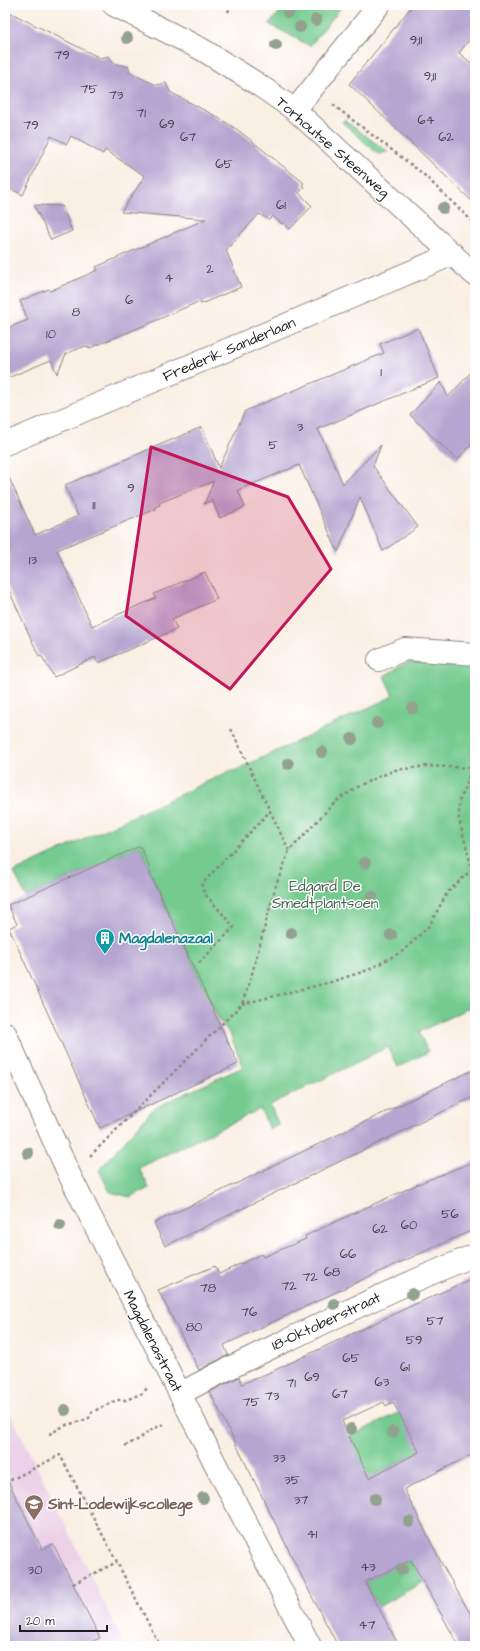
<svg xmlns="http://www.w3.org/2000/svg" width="480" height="1651" font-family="'Architects Daughter',sans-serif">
	<rect width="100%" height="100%" fill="#fff"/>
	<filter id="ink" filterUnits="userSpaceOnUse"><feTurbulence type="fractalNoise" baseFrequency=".025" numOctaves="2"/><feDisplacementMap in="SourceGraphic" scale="8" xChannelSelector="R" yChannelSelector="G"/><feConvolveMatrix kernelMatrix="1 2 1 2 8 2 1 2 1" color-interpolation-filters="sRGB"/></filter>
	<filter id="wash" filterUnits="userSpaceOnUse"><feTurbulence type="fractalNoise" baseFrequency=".012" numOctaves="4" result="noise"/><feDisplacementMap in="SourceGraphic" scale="16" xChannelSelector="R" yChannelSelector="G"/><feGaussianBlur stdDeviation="0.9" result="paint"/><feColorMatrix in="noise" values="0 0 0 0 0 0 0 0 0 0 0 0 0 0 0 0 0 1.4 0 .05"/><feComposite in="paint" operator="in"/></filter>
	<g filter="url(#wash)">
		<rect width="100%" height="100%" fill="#faefe3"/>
		<path fill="#ecd1e9" d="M5,1404L37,1467L125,1646H5Z"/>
		<path fill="#74cb8f" stroke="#487456" d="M286,5H343L310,46L269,24Z
			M344,120L388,152L378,154L342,122Z
			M408,662L475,667V1005L419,1032L428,1052L398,1067L388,1047L270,1105L279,1125L270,1129L260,1109L139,1168L149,1188L130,1197L110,1192L99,1170L154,1108L243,1067L230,1034L219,1020L148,869L150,868L140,846L26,897L14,872L232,770L234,771L393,696L384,676Z
			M412,1406L419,1452L374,1475L386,1499L403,1490L423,1526L371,1551L349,1437Z
			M434,1548L445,1570L378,1607L365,1582Z"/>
		<g id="blocks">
			<path fill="#b5a5d0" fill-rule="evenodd" d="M413,5H475V33L459,53L475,66V204L349,84Z
				M5,10L100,58L109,56L113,63L129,67V72L156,85L166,83L170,92L217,117L238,130L304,183L302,185L304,187L299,193L312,206L290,229L284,223L282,224L273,216L269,220L259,214L226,250L241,287L201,304L200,301L148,324L90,348L85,346L66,354L57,374L51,360L5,379V329L28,320L20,301L49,289L50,291L98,270L96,267L206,219L121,212L145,176L105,150L103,154L71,136L67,144L51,136L23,195L5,186Z
				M34,205L62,206L72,231L51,240Z
				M418,328L439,378L318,429L343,484L381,445L373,466L418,527L383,551L360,497L338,552L299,465L238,490L245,507L220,518L212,500L204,504L214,481L159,503L160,505L155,507L156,509L57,550L92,626L156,598L154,594L205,572L217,599L172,619L177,629L98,663L95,657L54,677L41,655L39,656L5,582V469L35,535L78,516L65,485L202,427L219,468L245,411L384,353L380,344Z
				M475,368V441L457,460L410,415L441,382L448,397Z
				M140,846L150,868L148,869L238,1064L100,1128L9,928L17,924L8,905Z
				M475,1069V1096L165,1246L154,1223Z
				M475,1161V1229L370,1276L224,1345L228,1355L199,1370L158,1290L215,1266L219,1274L261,1254L263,1257L306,1239L305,1236L365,1208L423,1182Z
				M475,1277V1453L404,1489L444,1568L475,1622V1646H459L411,1560L365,1582L399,1646H338L311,1595L210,1392L239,1377L242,1384L273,1371L409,1307ZM384,1402L386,1406L393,1402L419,1452L369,1478L342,1421Z
				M5,1475L42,1549L53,1544L100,1638L93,1641L95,1646H5Z"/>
		</g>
	</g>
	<g filter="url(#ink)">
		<use href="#blocks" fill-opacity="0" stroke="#8b8680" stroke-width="1"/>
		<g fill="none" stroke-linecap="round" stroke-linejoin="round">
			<defs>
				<path id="minor" d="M295,110L379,5
					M5,444L453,254
					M379,660L405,649L475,654
					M5,1033L70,1176L218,1469L310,1646
					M180,1394C219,1372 260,1353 300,1334C358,1306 416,1279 475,1255"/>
				<path id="secondary" d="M114,5L203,50L256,83L295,110L475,275"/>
			</defs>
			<use href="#minor" stroke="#8b8680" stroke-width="24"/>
			<use href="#secondary" stroke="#8b8680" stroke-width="24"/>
			<path stroke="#8b8680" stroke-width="2.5" stroke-dasharray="3 3" stroke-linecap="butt" d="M228,12L231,5
				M333,105L422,173L475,224
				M231,729L289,851
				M199,963L234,927L204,893L202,884L270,811
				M242,1004L331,982L368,970L403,951L429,926L447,893L472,869L459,819V802L472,768
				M90,1156L242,1004L252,974L275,888L289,851L335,802L360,785L395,770L428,766L472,768L475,764
				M49,1434C56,1431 64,1425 70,1424C77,1422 83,1421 89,1418L92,1412L117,1400H126L143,1393L147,1388
				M125,1446L141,1438L144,1434L161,1425L166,1424
				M5,1483L60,1455L117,1562L160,1646
				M73,1584L117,1562"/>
			<use href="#minor" stroke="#fff" stroke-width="22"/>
			<use href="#secondary" stroke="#fff" stroke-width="22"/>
		</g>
		<g fill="#93a18f">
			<circle cx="288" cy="12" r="6"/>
			<circle cx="316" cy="20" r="6"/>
			<circle cx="300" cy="27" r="6"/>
			<circle cx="127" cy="38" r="6"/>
			<circle cx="276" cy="45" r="6"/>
			<circle cx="443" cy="208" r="6"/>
			<circle cx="413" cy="708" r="6"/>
			<circle cx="377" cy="723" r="6"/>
			<circle cx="352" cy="739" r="6"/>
			<circle cx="322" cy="752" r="6"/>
			<circle cx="288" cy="764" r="6"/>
			<circle cx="365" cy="863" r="6"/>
			<circle cx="329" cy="887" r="6"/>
			<circle cx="372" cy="897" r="6"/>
			<circle cx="291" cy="933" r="6"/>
			<circle cx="391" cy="935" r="6"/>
			<circle cx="28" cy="1153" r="6"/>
			<circle cx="60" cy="1225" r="6"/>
			<circle cx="412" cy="1294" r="6"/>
			<circle cx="334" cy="1304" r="6"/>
			<circle cx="65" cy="1410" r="6"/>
			<circle cx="351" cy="1429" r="6"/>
			<circle cx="393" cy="1432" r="6"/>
			<circle cx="203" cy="1498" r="6"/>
			<circle cx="375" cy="1499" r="6"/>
			<circle cx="409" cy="1522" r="6"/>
			<circle cx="402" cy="1569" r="6"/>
		</g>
	</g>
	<path fill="#c2185b" fill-opacity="0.2" stroke="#c2185b" stroke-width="3" stroke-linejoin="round" d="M151,447L288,497L331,569L230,689L126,616Z"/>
	<defs>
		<symbol id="building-pin" viewBox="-11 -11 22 30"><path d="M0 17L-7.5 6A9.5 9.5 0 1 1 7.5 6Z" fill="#0f9aa8" stroke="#fff"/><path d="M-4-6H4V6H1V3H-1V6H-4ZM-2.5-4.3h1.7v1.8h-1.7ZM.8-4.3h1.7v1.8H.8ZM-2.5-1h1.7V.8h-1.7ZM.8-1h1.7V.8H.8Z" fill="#fff"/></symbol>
		<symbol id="school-pin" viewBox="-11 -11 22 30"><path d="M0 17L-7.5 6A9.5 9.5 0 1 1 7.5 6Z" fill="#8d6e63" stroke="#fff"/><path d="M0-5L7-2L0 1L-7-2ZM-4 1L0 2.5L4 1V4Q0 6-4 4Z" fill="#fff"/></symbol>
	</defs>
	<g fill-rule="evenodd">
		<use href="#building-pin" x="94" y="927" width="22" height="30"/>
		<use href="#school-pin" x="23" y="1493" width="22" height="30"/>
	</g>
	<g text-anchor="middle" stroke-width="3" stroke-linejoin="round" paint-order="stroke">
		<g font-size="13" fill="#423e49">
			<text x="416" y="44">9;11</text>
			<text x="62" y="59">79</text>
			<text x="430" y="80">9;11</text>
			<text x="89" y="93">75</text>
			<text x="116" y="99">73</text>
			<text x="141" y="117">71</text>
			<text x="426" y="124">64</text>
			<text x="167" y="128">69</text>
			<text x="31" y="129">79</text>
			<text x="188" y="141">67</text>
			<text x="446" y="141">62</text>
			<text x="224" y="168">65</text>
			<text x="281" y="209">61</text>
			<text x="210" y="273">2</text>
			<text x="169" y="282">4</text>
			<text x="129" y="304">6</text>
			<text x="76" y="316">8</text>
			<text x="51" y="338">10</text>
			<text x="381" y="376">1</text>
			<text x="300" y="431">3</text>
			<text x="273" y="449">5</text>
			<text x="131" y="492">9</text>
			<text x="94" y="509">11</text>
			<text x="33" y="564">13</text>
			<text x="450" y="1218">56</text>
			<text x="409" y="1229">60</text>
			<text x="380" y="1233">62</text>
			<text x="348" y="1258">66</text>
			<text x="332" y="1276">68</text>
			<text x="310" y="1281">72</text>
			<text x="289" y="1290">72</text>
			<text x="208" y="1292">78</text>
			<text x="249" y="1316">76</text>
			<text x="435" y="1325">57</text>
			<text x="194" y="1331">80</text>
			<text x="414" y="1344">59</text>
			<text x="351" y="1362">65</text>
			<text x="405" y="1371">61</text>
			<text x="312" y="1381">69</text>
			<text x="382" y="1386">63</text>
			<text x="291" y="1387">71</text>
			<text x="340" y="1398">67</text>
			<text x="272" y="1400">73</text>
			<text x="251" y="1406">75</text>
			<text x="279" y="1462">33</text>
			<text x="292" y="1484">35</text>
			<text x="301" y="1504">37</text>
			<text x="312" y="1538">41</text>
			<text x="368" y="1571">43</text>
			<text x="35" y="1574">30</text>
			<text x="367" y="1629">47</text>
		</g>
		<g font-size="15" fill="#1c1c1c" stroke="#fff">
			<text transform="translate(333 147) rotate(41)" y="5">Torhoutse Steenweg</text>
			<text transform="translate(229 349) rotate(-23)" y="5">Frederik Sanderlaan</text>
			<text transform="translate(326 1321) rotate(-25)" y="5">18-Oktoberstraat</text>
			<text transform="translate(153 1341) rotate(63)" y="5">Magdalenastraat</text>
		</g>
		<g font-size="15" fill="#3f624a" stroke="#fff">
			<text x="325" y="891">Edgard De<tspan x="325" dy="17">Smedtplantsoen</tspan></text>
		</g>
		<g font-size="15" font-weight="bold" fill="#0d838f" stroke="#fff" text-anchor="start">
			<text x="119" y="943">Magdalenazaal</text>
		</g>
		<g font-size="15" font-weight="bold" fill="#785e54" stroke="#fff" text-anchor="start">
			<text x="48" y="1509">Sint-Lodewijkscollege</text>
		</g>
	</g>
	<rect width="480" height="1651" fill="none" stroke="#fff" stroke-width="20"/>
	<path d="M20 1625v6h87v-6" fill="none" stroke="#1c1c1c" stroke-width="2"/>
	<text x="26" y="1625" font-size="12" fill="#1c1c1c" stroke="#ffffff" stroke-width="3" paint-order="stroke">20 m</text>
</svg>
